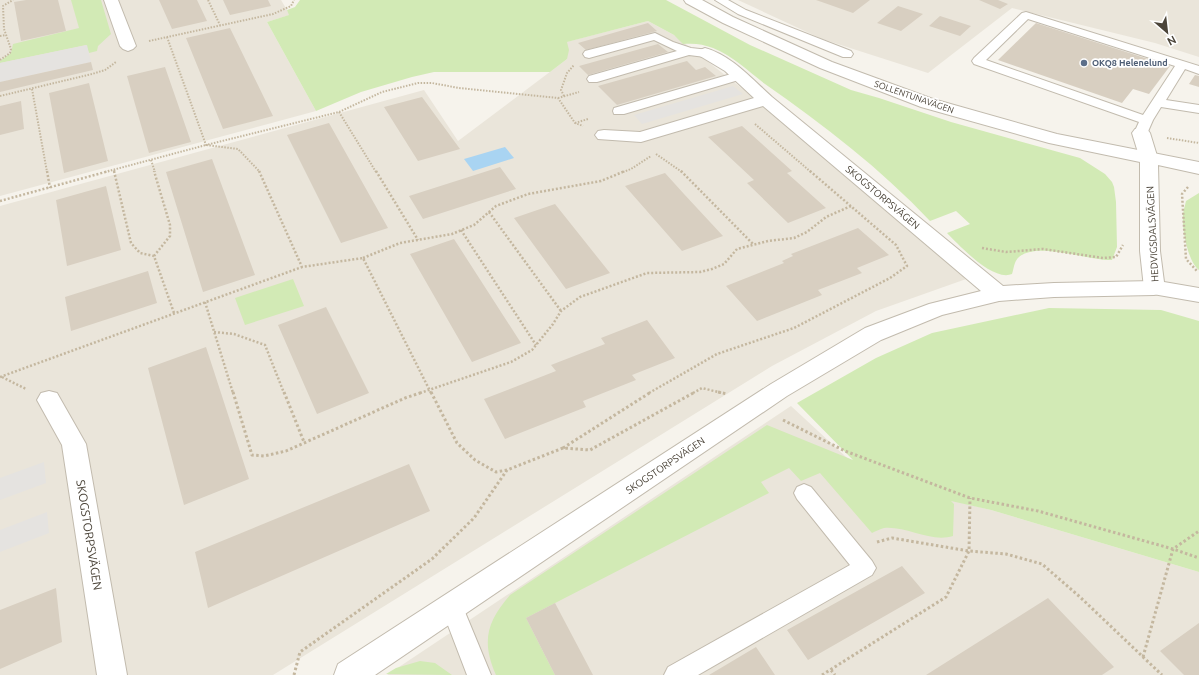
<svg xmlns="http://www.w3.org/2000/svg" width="1199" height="675" font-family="Ubuntu,sans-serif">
	<rect width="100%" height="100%" fill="#f6f3ec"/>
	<path fill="#eae5da" d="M0,0H281L290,15L267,22L316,111L0,196Z
		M738,0H1199V57L1155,43L1012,8L928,73L822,39Z
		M648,21L674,35L786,123L969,278L876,311L772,366L273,675H0V206L424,90L458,141L567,59L566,42Z
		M791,406L872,481L991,510L1199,572V675H387Z"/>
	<path fill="#d2eab5" d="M71,0H101L111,34L98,46L97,51L89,53L86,45L0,63V61L11,53L13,44L79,28Z
		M300,0H666L750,45L851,90L879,98L951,122L1080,158L1105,174L1112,182L1114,187L1116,202L1117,247L1112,260C1088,261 1038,241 1019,257C1014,261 1014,268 1012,274C993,282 960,246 947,233L970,224L956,211L930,221C881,169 824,125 765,84C748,71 733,56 713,48C703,44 694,43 683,44L674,35L648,21L567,42L569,50L567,59L550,72H434L412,77L361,92L316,111L267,22L289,15L287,10L295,7Z
		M1199,193V270C1188,262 1182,230 1183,216C1183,211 1185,206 1186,201Z
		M293,279L304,306L245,325L235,298Z
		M1049,308L1161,310L1199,321V572L991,510L951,501L954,504L953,536C931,543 907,526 884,528C880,529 876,531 872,533L820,473L801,481L789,468L761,482L769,493L526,618L555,675H496C481,641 487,622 510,595L767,425L853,460L797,403L876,358L932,333Z
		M420,661L435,663L452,675L386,674L396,668Z"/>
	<path fill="#e5e3e0" d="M87,45L91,62L0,82V63Z
		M733,86L743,94L642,124L634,115Z
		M44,462L46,483L0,500V478Z
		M47,512L49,533L0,552V530Z"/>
	<path fill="#a9d4f2" d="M505,147L514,158L473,171L464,159Z"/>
	<path fill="#d8cfc1" d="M26,0H58L66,31L21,41L14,2Z
		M159,0H197L207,21L172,29Z
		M223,0H268L271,6L230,15Z
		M816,0H870L853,13Z
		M979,0H998L1008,4L1000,9Z
		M898,6L923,14L901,31L877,23Z
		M940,16L971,26L960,36L929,26Z
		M648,23L657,31L586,50L578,43Z
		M1036,23L1170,66L1149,94L1133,89L1122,103L998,60Z
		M230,28L273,116L223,129L186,38Z
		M658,44L668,52L588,75L579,66Z
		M687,61L696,70L705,67L716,76L617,105L598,86Z
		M91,62L93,70L0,92V82Z
		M165,67L191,142L149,153L127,76Z
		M1195,75L1199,76V87L1189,84Z
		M89,83L108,161L64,173L49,93Z
		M422,97L460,149L418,161L384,107Z
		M21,101L24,129L0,135V106Z
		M329,123L388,228L341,243L287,135Z
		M742,126L792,171L787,173L826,208L788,223L747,183L754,180L708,137Z
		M212,159L255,275L203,292L166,172Z
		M500,167L516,189L423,219L409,196Z
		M665,173L684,194L723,236L682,251L625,186Z
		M106,186L121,250L67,266L56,200Z
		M555,204L610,273L566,289L514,218Z
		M858,228L889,255L857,268L862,273L818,290L822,295L757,321L726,286L784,263L782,261L793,256L791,254Z
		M454,239L521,343L472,362L410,254Z
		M148,271L157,303L71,331L65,297Z
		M326,307L369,393L317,414L278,325Z
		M647,320L675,358L632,375L636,380L583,401L586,407L505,439L484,399L556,371L551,365L605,344L601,338Z
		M206,347L249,479L184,505L148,368Z
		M409,464L430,511L208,608L195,552Z
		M902,566L925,593L808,660L787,630Z
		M56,588L62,642L0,669V610Z
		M1048,598L1114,667L1102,675H926Z
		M555,603L593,675H555L526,618Z
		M1199,623V675H1184L1160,651Z
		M756,647L775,675H709Z"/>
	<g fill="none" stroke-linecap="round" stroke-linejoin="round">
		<defs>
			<path id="service" d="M715,0H728L746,10L851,51L853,54L851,57H843L738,14Z
				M1026,12L1199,66V74L1185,69L1166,100L1199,105V113L1161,107L1153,120L1146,136H1136L1134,133L1139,122L974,64L972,61L974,58L1022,13ZM1028,19L1175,66L1143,115L986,60Z
				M655,33L673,42L691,48L709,50L711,53L709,56L705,57L689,55L597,82H589L587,79L589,76L677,51L654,40L589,58L585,57L583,54L585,51Z
				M738,72L742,73L744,76L742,79L624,114H614L613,111L614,108Z
				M804,484L811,487L872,561L876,568L872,575L698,675H664L668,667L850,565L797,499L794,493L797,487Z
				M452,597L460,600L491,675H467L441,607L444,600Z"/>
			<path id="minor" d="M104,0H118L136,46L133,49L128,51L123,49L120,46Z
				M705,48C731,55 752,79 772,97L1003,286L1054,283L1154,281L1161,283L1164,288L1161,293L1154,295L1054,297L999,301L942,315L881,340L787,396L375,675H334L338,664L771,384L865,328L929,304L981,291L763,106L641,142L598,139L595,135L598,131L604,130L640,132L754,98L725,71L700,56L697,53L700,50Z
				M1141,128L1147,129L1150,133L1158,159L1155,163L1149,164L1143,163L1140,159L1132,133L1135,129Z
				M49,391L57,393L86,444L127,675H97L62,445L37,400L41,393Z"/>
			<path id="tertiary" d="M684,0H702L733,17L832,62L933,99L1057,134L1199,162V174L1158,165L1160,251L1164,282L1199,288V302L1147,293L1144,288L1140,251V162L1049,143L921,107L820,68L723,23L686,3Z"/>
		</defs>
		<use href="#service" stroke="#c2bbae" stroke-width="2"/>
		<use href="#minor" stroke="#c2bbae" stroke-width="2"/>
		<use href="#tertiary" stroke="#c2bbae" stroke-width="2"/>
		<path stroke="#c4b79f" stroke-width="2" stroke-dasharray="1.5 1.5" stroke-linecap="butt" d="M208,0L220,25
			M0,36L6,35
			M167,37L206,145L339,112L382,92L418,83H432L459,88L558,98L575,123L583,126
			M149,41L273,14L291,6L294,0
			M0,60L10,53L11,49L4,29L3,6L13,0
			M32,89L47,172
			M0,96L92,74L105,70L116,62
			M564,96L561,90L567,73L574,65
			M558,98L579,92
			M339,112L376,172
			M575,123L588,119
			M755,124L811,172
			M1167,138L1199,143
			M656,154L682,172
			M151,160L155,172
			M114,170L115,172
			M105,172L206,145L238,149L260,172
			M623,172L631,169L651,156"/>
		<path stroke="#c4b79f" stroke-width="2.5" stroke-dasharray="2 2" stroke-linecap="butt" d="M47,171L50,188
			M114,171L131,243L140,253L154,256L174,313
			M259,171L302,267L363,258L431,393
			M376,171L418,240
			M681,171L753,244
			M1188,187L1182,194L1186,259L1197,271
			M0,201L109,171
			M489,212L561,311
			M461,230L536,345
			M982,248L1006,252L1043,249L1103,258L1116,257L1123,245
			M154,256L170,236V225L154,171
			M363,258L400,243L452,234L474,225L496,206L528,194L601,181L625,171
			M205,302L233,393
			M214,332L234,334L265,345L284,393
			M0,377L302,267
			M2,377L26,389
			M420,393L511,362L532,350L553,324L561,311L580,297L647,273L700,272L712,269L724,264L737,249L768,241L794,238L807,232L826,217L851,206
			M649,393L717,354L794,328L890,278L907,266L896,245L810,171
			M693,393L702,388L722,393"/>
		<path stroke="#c4b79f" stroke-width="3" stroke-dasharray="2.5 2.5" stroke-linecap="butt" d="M233,392L252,455L264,456L286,451L405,398L423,392
			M284,392L304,442
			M431,392L457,443L475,460L496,472L507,470L563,448L590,450L695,392
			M718,392L727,394
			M783,420L845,451L970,498L1038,511L1173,549L1199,558
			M563,448L651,392
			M877,542L892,538L969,551L1006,554L1042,564L1080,597L1162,675
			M1143,657L1173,549L1199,531
			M831,670L835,675
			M294,675L300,652L432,559L474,518L507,470
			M822,675L946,597L969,551L970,498"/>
		<use href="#service" fill="#fff" fill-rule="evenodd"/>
		<use href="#minor" fill="#fff" fill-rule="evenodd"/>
		<use href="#tertiary" fill="#fff" fill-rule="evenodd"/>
	</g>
	<circle fill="#5c6f8a" stroke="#fff" stroke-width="1.5" cx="1084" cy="63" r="4"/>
	<g text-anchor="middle" stroke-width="3.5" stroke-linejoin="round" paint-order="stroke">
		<g font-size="9" font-weight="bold" fill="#4e5e75" stroke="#fff" text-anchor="start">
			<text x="1092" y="66">OKQ8 Helenelund</text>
		</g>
		<g font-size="9" fill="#4b4439" stroke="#fff">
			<text transform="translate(914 97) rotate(19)" y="3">SOLLENTUNAVÄGEN</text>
		</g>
		<g font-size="10" fill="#4b4439" stroke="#fff">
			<text transform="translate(883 197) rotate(40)" y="4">SKOGSTORPSVÄGEN</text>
			<text transform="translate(1152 234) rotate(-93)" y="4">HEDVIGSDALSVÄGEN</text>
			<text transform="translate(665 465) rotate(-34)" y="4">SKOGSTORPSVÄGEN</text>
		</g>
		<g font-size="12" fill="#4b4439" stroke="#fff">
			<text transform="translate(89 535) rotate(81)" y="4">SKOGSTORPSVÄGEN</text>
		</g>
	</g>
	<g transform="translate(1167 32) rotate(152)" stroke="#ffffff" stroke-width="3" paint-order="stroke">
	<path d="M0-3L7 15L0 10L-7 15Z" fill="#4b4439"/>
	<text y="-6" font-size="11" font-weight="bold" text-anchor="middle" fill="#4b4439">N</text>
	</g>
</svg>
